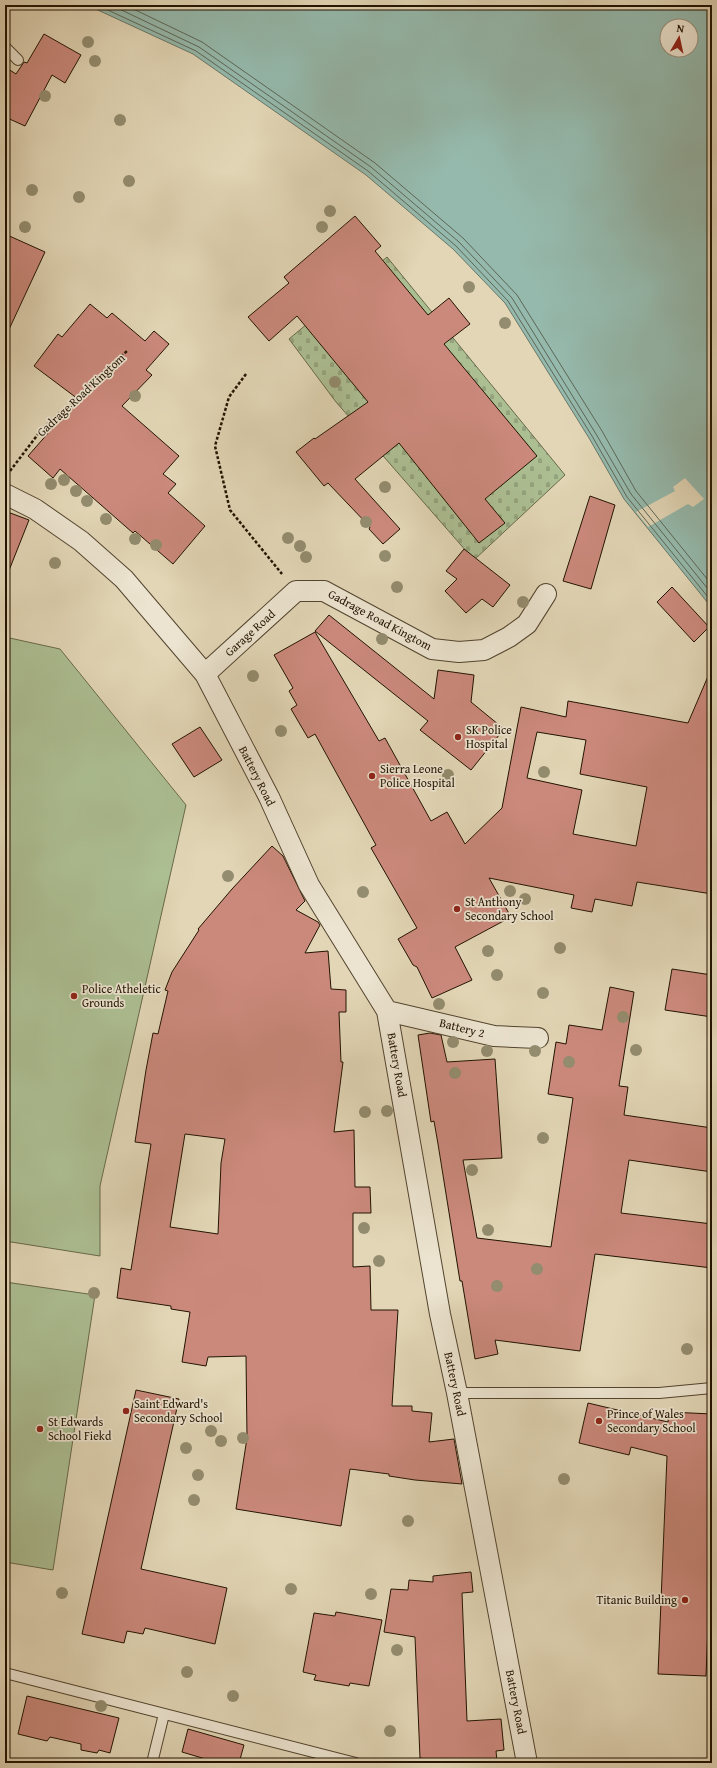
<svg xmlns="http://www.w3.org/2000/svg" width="717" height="1768" font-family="'Gentium Book Plus',serif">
	<defs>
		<pattern id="cemetery-stones" width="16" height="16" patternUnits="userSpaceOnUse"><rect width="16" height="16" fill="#acbf93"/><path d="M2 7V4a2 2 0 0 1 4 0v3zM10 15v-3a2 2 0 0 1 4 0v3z" fill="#94a37d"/></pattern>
	</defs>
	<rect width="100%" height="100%" fill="#e2d6b6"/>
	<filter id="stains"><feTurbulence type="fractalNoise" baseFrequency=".005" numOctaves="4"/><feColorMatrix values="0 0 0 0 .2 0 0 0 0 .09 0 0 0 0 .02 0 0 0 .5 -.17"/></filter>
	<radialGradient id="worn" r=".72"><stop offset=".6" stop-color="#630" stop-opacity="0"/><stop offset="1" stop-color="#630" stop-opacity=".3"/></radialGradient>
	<path fill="url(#cemetery-stones)" stroke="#67694a" d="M387,257L565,475L474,560L336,402L289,339Z"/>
	<path fill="#acbf93" stroke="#67694a" d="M5,637L60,649L186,805L100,1186V1256L5,1241Z
		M5,1282L95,1295L53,1570L5,1562Z"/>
	<path fill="#95b9ac" stroke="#677768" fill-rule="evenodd" d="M87,5H712V608L624,499L589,438L505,303L453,249L366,175L193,54ZM667,26H691V50H667Z"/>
	<path fill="#e2d6b6" d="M685,478L704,499L693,507L688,504L648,527L636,512L675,491L673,487Z"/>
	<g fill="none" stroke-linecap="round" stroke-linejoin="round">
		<path stroke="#5c6656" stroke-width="1" d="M97,5L196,51L368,171L456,246L508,301L592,436L627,497L712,602
			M111,5L199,47L371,167L459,242L512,298L596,434L631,494L712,594
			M125,5L202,42L375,163L463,238L517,295L602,431L636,491L712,585"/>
	</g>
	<path fill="#cb897c" stroke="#221301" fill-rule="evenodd" d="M44,34L81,55L65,83L52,75L25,126L5,117V67L16,74L24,62L27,63Z
		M355,216L381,246L375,251L428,315L449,298L470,324L444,344L537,456L485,499L505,523L479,543L399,443L355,479L400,529L383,544L369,529L370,527L328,483L324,486L296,452L314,438L315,439L368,402L297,316L269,341L248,317L289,283L284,277Z
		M5,234L45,252L5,338Z
		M90,304L107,318L112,313L145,341L154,331L169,344L146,370L152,375L122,406L179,456L163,474L176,484L168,493L205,526L173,564L135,531L133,533L60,469L53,478L28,456L78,399L34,366L58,334L62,337Z
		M590,496L615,505L591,589L563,581Z
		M5,511L29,520L6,578H5Z
		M464,549L510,585L493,607L482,599L466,613L445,591L457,579L446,571Z
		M672,587L709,627L694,642L657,602Z
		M329,615L434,699L438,670L474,675L471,702L504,729L471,770L420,730L428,721L315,631Z
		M315,632L379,741L385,738L431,821L447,812L465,844L502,808L521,707L566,717L568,701L688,723L712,667V894L637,882L632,906L595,899L592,912L571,908L574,895L489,878L511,917L455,947L472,980L432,998L417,967L413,965L398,939L417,928L371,848L376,845L315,734L308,738L291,709L297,705L289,691L293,688L274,655ZM537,732L586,740L580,774L647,787L636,846L573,834L582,790L527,778Z
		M200,727L222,760L194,777L172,744Z
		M272,846L283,856L305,901L296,910L318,922L320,925L305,953L328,951L331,989L346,990V1012H339L341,1062H343L334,1132L354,1130L355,1187H370L371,1213H353V1267L370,1266L371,1310H398L392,1406H412V1411L432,1413L429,1442L454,1439L462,1484L415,1480L389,1476V1474L350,1469L341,1526L236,1509L247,1438L246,1356L208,1357L206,1366L182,1362L190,1312L171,1309V1306L117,1298L121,1268L131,1270L151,1144L135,1142L146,1070L153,1033L158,1034L168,991L165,990L172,972L199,930L198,929L232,889ZM185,1134L225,1139L221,1163L218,1234L170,1227Z
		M672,969L712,975V1017L665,1010Z
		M610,987L634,992L619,1086L628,1087L624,1115L712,1128V1172L629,1160L621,1213L712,1224V1268L595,1254L580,1351L495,1340L498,1354L475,1359L462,1281H460L438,1144L434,1121L431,1122L418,1035L430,1033L441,1035L447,1062L495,1059L502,1158L463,1160L477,1238L551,1247L573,1098L548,1094L556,1042L566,1044L569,1025L602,1030Z
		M136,1390L179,1399L141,1569L227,1588L215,1644L145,1628L143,1634L127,1631L124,1643L82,1634Z
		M588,1403L668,1422L669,1412L712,1414V1527L706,1676L658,1674L667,1456L631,1447L629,1455L579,1443Z
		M471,1572L473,1592L462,1593L467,1721L501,1719L504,1750L496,1751L497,1761L483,1763H440L420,1758L415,1637L384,1632L391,1589L408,1590L409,1580L433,1582V1576Z
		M336,1612L382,1620L369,1686L350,1683L349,1686L314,1680L316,1675L303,1672L314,1613L335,1616Z
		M27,1696L119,1718L110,1753L99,1750L97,1753L81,1750V1744L50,1737L47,1741L18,1734Z
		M188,1729L244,1745L239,1763H219L182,1752Z"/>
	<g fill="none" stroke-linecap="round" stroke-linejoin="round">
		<defs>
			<path id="lane" d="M5,47L18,60
				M457,1393H659L712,1388
				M5,1673L356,1763
				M152,1763L164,1714"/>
			<path id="street" d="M5,494L35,509L81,541L124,579L205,674L269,797L309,885L387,1011L440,1314L457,1393L527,1763
				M205,674L296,591H324L432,649L459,652L484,650L509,637L527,624L546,594
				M387,1011L494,1036L538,1038"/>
		</defs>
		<use href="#lane" stroke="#52442e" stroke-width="12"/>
		<use href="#street" stroke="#52442e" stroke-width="22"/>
		<path stroke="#221301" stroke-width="2.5" stroke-dasharray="3 2" stroke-linecap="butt" d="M246,374L229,397L215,446L230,510L282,574
			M10,471L42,429L128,350"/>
		<use href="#lane" stroke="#ece4d0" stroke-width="10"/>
		<use href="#street" stroke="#ece4d0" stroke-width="20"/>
	</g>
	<g fill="#938c6e">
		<circle cx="88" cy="42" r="6"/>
		<circle cx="95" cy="61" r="6"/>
		<circle cx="45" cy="96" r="6"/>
		<circle cx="120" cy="120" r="6"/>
		<circle cx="129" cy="181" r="6"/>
		<circle cx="32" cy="190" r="6"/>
		<circle cx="79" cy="197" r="6"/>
		<circle cx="330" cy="211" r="6"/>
		<circle cx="25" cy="227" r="6"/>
		<circle cx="322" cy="227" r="6"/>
		<circle cx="469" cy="287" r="6"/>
		<circle cx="505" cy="323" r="6"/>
		<circle cx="335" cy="382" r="6"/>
		<circle cx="135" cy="396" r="6"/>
		<circle cx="64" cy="480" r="6"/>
		<circle cx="51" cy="484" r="6"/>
		<circle cx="385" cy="487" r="6"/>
		<circle cx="76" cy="491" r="6"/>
		<circle cx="87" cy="501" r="6"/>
		<circle cx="106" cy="519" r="6"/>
		<circle cx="366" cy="522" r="6"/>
		<circle cx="288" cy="538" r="6"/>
		<circle cx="135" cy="539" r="6"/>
		<circle cx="156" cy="545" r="6"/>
		<circle cx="300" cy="546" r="6"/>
		<circle cx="385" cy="556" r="6"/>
		<circle cx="306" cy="557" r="6"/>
		<circle cx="55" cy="563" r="6"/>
		<circle cx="397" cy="587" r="6"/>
		<circle cx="523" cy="602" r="6"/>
		<circle cx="382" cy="639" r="6"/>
		<circle cx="253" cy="676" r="6"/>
		<circle cx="281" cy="731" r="6"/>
		<circle cx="544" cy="772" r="6"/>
		<circle cx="448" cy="775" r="6"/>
		<circle cx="228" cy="876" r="6"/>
		<circle cx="510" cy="891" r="6"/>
		<circle cx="363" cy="892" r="6"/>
		<circle cx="525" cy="899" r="6"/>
		<circle cx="560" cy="948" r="6"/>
		<circle cx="488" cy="951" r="6"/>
		<circle cx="497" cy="975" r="6"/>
		<circle cx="543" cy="993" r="6"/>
		<circle cx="439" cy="1004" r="6"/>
		<circle cx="623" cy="1017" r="6"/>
		<circle cx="453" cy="1042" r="6"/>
		<circle cx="636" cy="1050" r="6"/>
		<circle cx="487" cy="1051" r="6"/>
		<circle cx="535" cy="1051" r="6"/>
		<circle cx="569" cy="1062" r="6"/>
		<circle cx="455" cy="1073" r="6"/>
		<circle cx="387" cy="1111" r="6"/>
		<circle cx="365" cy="1112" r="6"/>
		<circle cx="543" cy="1138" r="6"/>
		<circle cx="472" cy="1170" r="6"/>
		<circle cx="364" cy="1228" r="6"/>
		<circle cx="488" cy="1230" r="6"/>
		<circle cx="379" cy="1261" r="6"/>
		<circle cx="537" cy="1269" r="6"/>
		<circle cx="497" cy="1286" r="6"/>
		<circle cx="94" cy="1293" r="6"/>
		<circle cx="687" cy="1349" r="6"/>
		<circle cx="211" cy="1431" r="6"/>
		<circle cx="243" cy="1438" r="6"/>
		<circle cx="221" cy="1441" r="6"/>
		<circle cx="186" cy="1448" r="6"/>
		<circle cx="198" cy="1475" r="6"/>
		<circle cx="564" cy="1479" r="6"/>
		<circle cx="194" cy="1500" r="6"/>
		<circle cx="408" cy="1521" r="6"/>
		<circle cx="291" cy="1589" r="6"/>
		<circle cx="62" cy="1593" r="6"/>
		<circle cx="371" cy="1594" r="6"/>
		<circle cx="397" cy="1650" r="6"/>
		<circle cx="187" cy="1672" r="6"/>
		<circle cx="233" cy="1696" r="6"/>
		<circle cx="101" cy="1706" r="6"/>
		<circle cx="390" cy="1731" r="6"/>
	</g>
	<g fill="#8f2418" stroke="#ece4d0" stroke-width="1.5">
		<circle cx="458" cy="737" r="4"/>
		<circle cx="372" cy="776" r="4"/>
		<circle cx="457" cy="909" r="4"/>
		<circle cx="74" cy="996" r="4"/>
		<circle cx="126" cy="1411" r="4"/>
		<circle cx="599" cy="1421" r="4"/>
		<circle cx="40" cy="1429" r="4"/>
		<circle cx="685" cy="1600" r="4"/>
	</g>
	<g text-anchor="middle" stroke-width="3.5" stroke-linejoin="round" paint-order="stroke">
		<g font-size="12" fill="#221301" stroke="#ece4d0">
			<text transform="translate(81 395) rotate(-43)" y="4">Gadrage Road Kingtom</text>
			<text transform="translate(380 620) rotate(28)" y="4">Gadrage Road Kingtom</text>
			<text transform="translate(250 633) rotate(-42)" y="4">Garage Road</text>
			<text transform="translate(257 776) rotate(63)" y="4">Battery Road</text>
			<text transform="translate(462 1028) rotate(14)" y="4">Battery 2</text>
			<text transform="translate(397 1065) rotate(80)" y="4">Battery Road</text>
			<text transform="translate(455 1384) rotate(78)" y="4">Battery Road</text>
			<text transform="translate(516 1702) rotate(79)" y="4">Battery Road</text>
		</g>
		<g font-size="12" fill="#221301" stroke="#ece4d0" text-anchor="start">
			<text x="466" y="734">SK Police<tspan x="466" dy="14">Hospital</tspan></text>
			<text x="380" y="773">Sierra Leone<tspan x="380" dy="14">Police Hospital</tspan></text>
			<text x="465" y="906">St Anthony<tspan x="465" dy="14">Secondary School</tspan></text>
			<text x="82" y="993">Police Atheletic<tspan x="82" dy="14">Grounds</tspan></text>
			<text x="134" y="1408">Saint Edward's<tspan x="134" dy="14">Secondary School</tspan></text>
			<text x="607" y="1418">Prince of Wales<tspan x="607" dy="14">Secondary School</tspan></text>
			<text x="48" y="1426">St Edwards<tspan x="48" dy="14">School Fiekd</tspan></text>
			<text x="677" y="1604" text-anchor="end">Titanic Building</text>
		</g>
	</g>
	<rect width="717" height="1768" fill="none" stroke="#e2d6b6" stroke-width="20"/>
	<rect x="6" y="6" width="705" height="1756" fill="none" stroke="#221301" stroke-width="2"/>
	<rect x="10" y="10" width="697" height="1748" fill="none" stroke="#221301"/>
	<g transform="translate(679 38) rotate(9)"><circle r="19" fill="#ece4d0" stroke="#9b907d"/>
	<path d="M0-3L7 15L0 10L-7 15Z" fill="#8f2418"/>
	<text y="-6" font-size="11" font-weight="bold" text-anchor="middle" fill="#221301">N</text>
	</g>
	<rect width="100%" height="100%" filter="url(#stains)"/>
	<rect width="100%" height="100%" fill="url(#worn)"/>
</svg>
